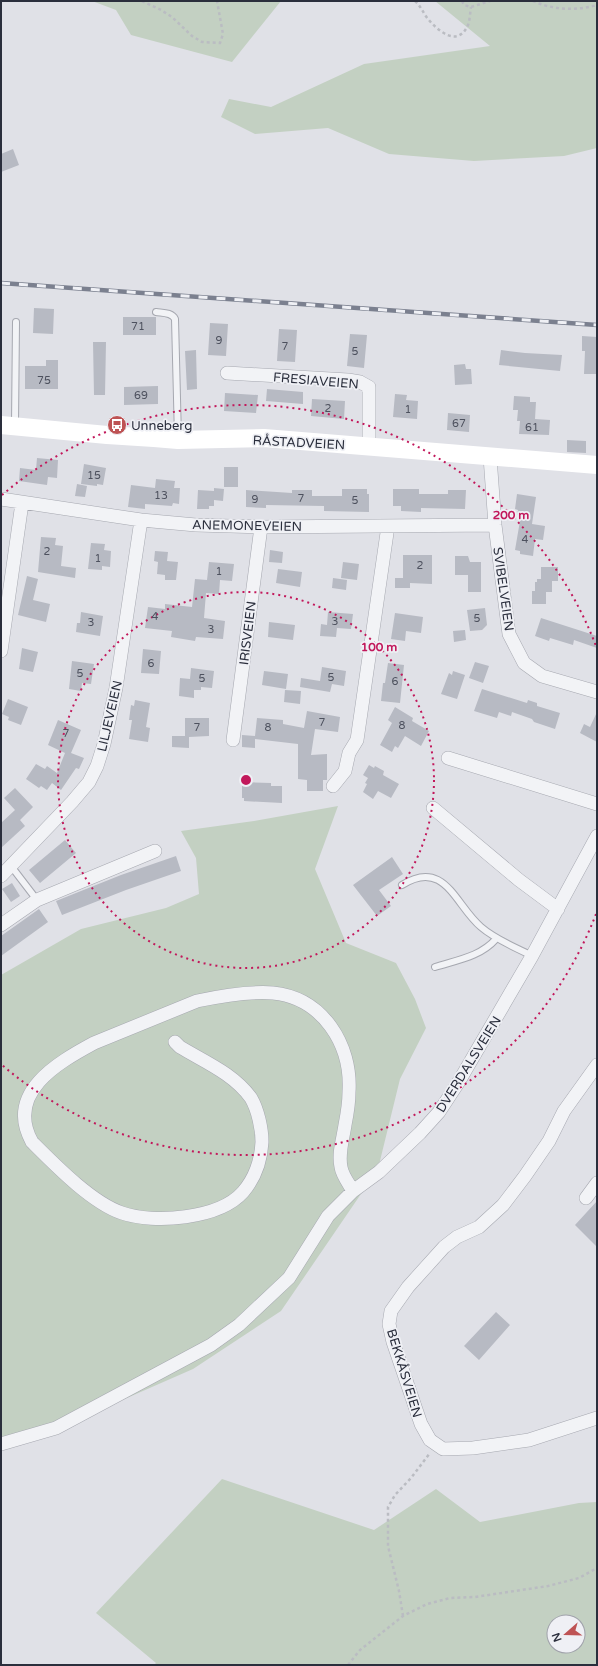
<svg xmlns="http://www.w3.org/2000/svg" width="598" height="1666" font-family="'Varela Round',sans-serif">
	<rect width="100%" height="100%" fill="#e0e1e7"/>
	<path fill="#c3d0c2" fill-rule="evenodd" d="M92,1H281L232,62L131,35L116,10Z
		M435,1H597V148L564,156L474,161L389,154L328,128L255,134L221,117L229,99L271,107L364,64L490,46Z
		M338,806L315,869L346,943L396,963L415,999L426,1028L400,1079L378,1169L281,1311L193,1369L38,1437L1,1444V975L81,929L166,908L199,894L196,858L181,831L254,821Z
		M222,1479L374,1530L436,1489L480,1522L579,1503L597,1502V1665H154L156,1663L96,1613ZM554,1622H578V1646H554Z"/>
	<path fill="#b7bac3" d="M13,149L19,165L1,172V154Z
		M34,308L54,309L53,334L33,333Z
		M123,317H156V335H123Z
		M210,323L228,324L226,356L208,355Z
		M279,329L297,330L295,362L277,361Z
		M350,334L367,335L364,368L347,366Z
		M582,336L597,337V374H584L585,351H582Z
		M93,342H106L105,395H94Z
		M196,350L197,389L187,390L185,351Z
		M501,350L525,353L562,355L560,371L499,365Z
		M46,360H58V389H25V366H46Z
		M465,364L466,369H471L472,384L455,385L454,365Z
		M158,386V404L124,405V387Z
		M267,389L303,392V404L266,401Z
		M225,393L258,395L256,413L224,411Z
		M395,394L407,395L406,400L418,401L417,419L393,417Z
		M514,396L530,397V402H536L535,419L550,420L549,435L519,434L520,421H517L518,410H513Z
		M312,399L345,401L344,419L311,416Z
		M448,413L470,415L469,432L447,430Z
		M567,440L586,441V453L567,452Z
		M37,458L58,460L57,478L48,477L47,485L19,481L20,468L36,470Z
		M84,464L106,468L103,485L97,484V486L81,484Z
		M224,467H238V487H224Z
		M156,479L175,481L174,488H180L179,504L173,503L172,506L145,504V509L128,507L131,485L155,488Z
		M77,484L87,486L85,497L75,496Z
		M214,488L224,489L223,501L214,500V506H209V509H197L198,490L214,491Z
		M342,489H367V494H369V512L324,511V506L266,505V508L246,507V490L292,493V490H312V496H342Z
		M393,489H419V494H448V490H466L465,509L421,508V512L401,511V506H393Z
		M517,494L536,497L532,524L545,526L543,540L535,539L533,556L520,554V551L515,550L521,515H517L518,510L515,509Z
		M41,537L56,538L55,545L63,546L61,566L76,568L75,578L38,572Z
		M91,543L105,544L104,550L111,551L110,567L102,566V570L88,569Z
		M270,550L283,552L282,563L269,562Z
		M155,551L168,552L167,561L178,562L176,580H165V575L157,574L158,562L154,561Z
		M403,555H432V584L410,583V588H395V578H403Z
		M455,556H468L470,562H481V592H468V575H455Z
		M209,562L234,564L232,581L220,580L219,594L206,593L204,618L225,621L223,639L196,637L195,641L171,637L172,631L145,628L148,607L165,609V604L192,607L195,579L207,580Z
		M343,562L359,564L357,580L341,578Z
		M541,567H558V581H552V592H546V604H532V591H535V582H537V579H541Z
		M278,569L302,572L300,587L276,583Z
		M27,576L38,579L33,600L50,604L46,622L18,615Z
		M333,578L347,580L346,590L332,588Z
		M485,608L487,625L482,630L470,631L467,610Z
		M81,612L103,616L100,636L76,632L77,623H80Z
		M328,612L353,614L351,629L337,628L336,637L320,636L321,624L327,625Z
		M395,613L423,617L421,633L406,631L405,641L391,639Z
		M541,618L597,636V648L574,640L573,645L550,638L549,641L535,636Z
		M269,622L295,625L293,640L268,637Z
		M465,630L466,640L454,642L453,631Z
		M22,648L38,652L33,672L19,669Z
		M143,649L161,651L159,674L141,673Z
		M72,661L94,664L91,684L82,683L81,691L69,689Z
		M475,662L489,666L483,683L469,678Z
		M388,663L404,665L400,703L381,701L383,683H385Z
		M322,667L346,671L344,686L332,684L330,692L300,687L301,678L320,681Z
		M191,668L214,671L212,688L201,687V690H194V698L179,696L180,678L190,679Z
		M264,671L288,674L286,689L262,685Z
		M453,671L465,675L457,699L441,694L449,673L452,675Z
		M482,689L527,703L528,700L537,703V706L560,713L555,729L534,722L532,719L512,712L511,716L499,712L497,718L474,711Z
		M285,690L301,691L300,704L284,702Z
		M8,699L28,707L21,725L8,720L9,717L2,714Z
		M135,700L150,703L146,727L150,728L148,742L129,739L132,720H129L131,705L134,706Z
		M395,707L413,718L412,721L429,731L421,746L405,736L398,748L395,746L392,752L380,745L392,723L388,720Z
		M307,711L340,717L338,732L315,729L311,755L327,754V780H323V791H307V780L298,779V744L255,739V748L242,747V735L255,736L257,718L283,720V724L304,728Z
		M597,712V742L580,733L584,724L590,727Z
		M185,718H209V736L189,737V748L172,747V736H185Z
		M58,720L81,730L71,753L84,758L79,769L76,768L61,790L52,783L47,790L41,786L39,788L26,779L36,764L45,769L47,766L57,773L65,753L48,745Z
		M369,765L374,768L375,766L384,771L383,775L399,784L391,798L378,791L373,799L363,792L367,784L365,783L368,778L363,775Z
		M242,782L271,783V786H282V803L244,801V798H242Z
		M15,788L33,807L20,820L25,826L1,848V823L15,810L4,798Z
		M65,840L76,853L40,883L29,870Z
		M176,856L181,871L126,890L62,915L56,901L121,875Z
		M392,857L403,874L379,890L391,906L377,916L353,885Z
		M12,883L20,896L11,902L2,889Z
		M39,909L48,922L1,956V936Z
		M597,1201V1247L575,1225Z
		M496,1312L510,1325L479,1360L464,1346Z"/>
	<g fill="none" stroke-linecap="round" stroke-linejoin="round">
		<defs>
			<path id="service" d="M156,312C162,313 172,312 175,319L178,438
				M15,424L16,322
				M11,866L37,900
				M402,885C445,858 455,905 481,927C496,940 515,947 532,956
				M435,967C457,960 480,957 496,939"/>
			<path id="minor" d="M227,373L348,380L360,382L369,387V447
				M490,457L495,525L509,634L524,663L542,676L597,692
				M1,499L141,520L196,525L261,527L495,525
				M1,651L22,503
				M233,740L261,527
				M448,758L597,804
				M333,786L345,771L349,753L357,740L388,526
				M433,808L519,880L558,909
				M1,876L72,802L89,782L97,766L104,744L116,688L141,520
				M1,925L37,900L155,851
				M175,1042L180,1047C205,1062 234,1074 251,1098C258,1110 262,1129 262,1142C261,1160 255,1178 243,1192C219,1219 154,1224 122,1213C92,1203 55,1165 32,1142C5,1093 57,1063 94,1043L197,1001C221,996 248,991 273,993C323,998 352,1045 349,1092C349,1103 347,1115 345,1125C343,1139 338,1153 341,1167C342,1175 349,1184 353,1191
				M597,1065L564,1111L549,1141L525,1176L503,1205L479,1227L457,1237L444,1247L408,1287L391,1311L389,1324L393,1342L421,1424L430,1440L443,1449L473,1448L529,1440L597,1418
				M586,1198L597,1183
				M1,1444L56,1428L211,1345L239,1325L289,1278L328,1216L353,1191L379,1172L420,1133L439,1112L458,1083L532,956L597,836"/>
		</defs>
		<use href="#service" stroke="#a6a8b0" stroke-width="8"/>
		<use href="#minor" stroke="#a6a8b0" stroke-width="14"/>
		<path stroke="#babcc2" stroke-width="2.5" stroke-dasharray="3 3" stroke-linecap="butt" d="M142,1L161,10L172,17L192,36L202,42L220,43L223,34L217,1
			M415,1C421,6 423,13 428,19C438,31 458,48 468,25C470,20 470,13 471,7
			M462,1L464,5L471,7L490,1
			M533,1C553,10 576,11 597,5
			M403,1616L399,1591L388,1546V1507L395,1495L411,1478L430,1453
			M348,1665L360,1650L403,1616L427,1604L450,1598L475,1597L548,1586L579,1578L597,1568"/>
		<use href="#service" stroke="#f2f3f6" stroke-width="6"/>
		<use href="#minor" stroke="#f2f3f6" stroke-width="13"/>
		<path stroke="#fff" stroke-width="18" d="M1,425L107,435L154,438L178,440L264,438L597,465"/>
		<defs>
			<path id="rail" d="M1,283L597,325"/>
		</defs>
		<use href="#rail" stroke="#7b808f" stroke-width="4.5"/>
		<use href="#rail" stroke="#eff0f5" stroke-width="3" stroke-dasharray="9" stroke-linecap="butt"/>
	</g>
	<g fill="none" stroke="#c2185b" stroke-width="2" stroke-dasharray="2 4">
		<circle cx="246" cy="780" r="188"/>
		<path d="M596 914A375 375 0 0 1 2 1065M2 495A375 375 0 0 1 596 646"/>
	</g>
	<defs>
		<symbol id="bus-disc" viewBox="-11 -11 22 22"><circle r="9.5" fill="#be5354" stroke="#eff0f5"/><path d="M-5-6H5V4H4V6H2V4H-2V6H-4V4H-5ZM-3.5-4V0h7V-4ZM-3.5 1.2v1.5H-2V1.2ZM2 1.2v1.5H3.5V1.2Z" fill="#fff"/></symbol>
	</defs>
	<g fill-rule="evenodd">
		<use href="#bus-disc" x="106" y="414" width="22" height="22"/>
	</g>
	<g text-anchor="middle" stroke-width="3.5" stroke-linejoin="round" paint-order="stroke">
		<g font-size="11" fill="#4d515e">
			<text x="138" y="330">71</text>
			<text x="219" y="344">9</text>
			<text x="285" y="350">7</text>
			<text x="355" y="355">5</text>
			<text x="44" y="384">75</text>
			<text x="141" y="399">69</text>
			<text x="328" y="412">2</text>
			<text x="408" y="413">1</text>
			<text x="459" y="427">67</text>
			<text x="532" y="431">61</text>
			<text x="94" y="479">15</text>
			<text x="161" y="499">13</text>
			<text x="301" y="502">7</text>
			<text x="255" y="503">9</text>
			<text x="355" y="504">5</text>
			<text x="525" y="543">4</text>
			<text x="47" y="555">2</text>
			<text x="98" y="562">1</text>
			<text x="420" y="569">2</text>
			<text x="219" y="575">1</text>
			<text x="155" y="620">4</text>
			<text x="477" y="622">5</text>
			<text x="335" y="625">3</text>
			<text x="91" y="626">3</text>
			<text x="211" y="633">3</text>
			<text x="151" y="667">6</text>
			<text x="80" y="677">5</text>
			<text x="331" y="681">5</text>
			<text x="202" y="682">5</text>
			<text x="395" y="685">6</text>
			<text x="322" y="726">7</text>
			<text x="402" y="729">8</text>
			<text x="197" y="731">7</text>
			<text x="268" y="731">8</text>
			<text x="66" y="737">7</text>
		</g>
		<g font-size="13" fill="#2a2e3c" stroke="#eff0f5">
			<text transform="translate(316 380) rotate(5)" y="5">FRESIAVEIEN</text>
			<text transform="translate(299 442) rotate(3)" y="5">RÅSTADVEIEN</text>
			<text transform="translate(247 525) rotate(1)" y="5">ANEMONEVEIEN</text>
			<text transform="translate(504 589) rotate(82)" y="5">SVIBELVEIEN</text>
			<text transform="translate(247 633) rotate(-83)" y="5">IRISVEIEN</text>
			<text transform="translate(109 716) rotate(-77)" y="5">LILJEVEIEN</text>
			<text transform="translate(468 1064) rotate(-58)" y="5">DVERDALSVEIEN</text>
			<text transform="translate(405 1373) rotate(73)" y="5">BEKKÅSVEIEN</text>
		</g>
		<g font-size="13" fill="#2a2e3c" stroke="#eff0f5" text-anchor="start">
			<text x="131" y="430">Unneberg</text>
		</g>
	</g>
	<circle cx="246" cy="780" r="6" fill="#c2185b" stroke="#eff0f5" stroke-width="2"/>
	<g font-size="12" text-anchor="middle" font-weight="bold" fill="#c2185b" stroke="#eff0f5" stroke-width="3.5" stroke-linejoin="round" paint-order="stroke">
		<text x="511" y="519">200 m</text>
		<text x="379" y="651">100 m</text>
	</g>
	<rect width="598" height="1666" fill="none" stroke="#2a2e3c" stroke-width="4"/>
	<g transform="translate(566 1634) rotate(250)"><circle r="19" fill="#eff0f5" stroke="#a0a2ab"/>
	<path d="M0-3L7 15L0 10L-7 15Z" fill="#be5354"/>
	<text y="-6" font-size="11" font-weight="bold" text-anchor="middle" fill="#2a2e3c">N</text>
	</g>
</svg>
